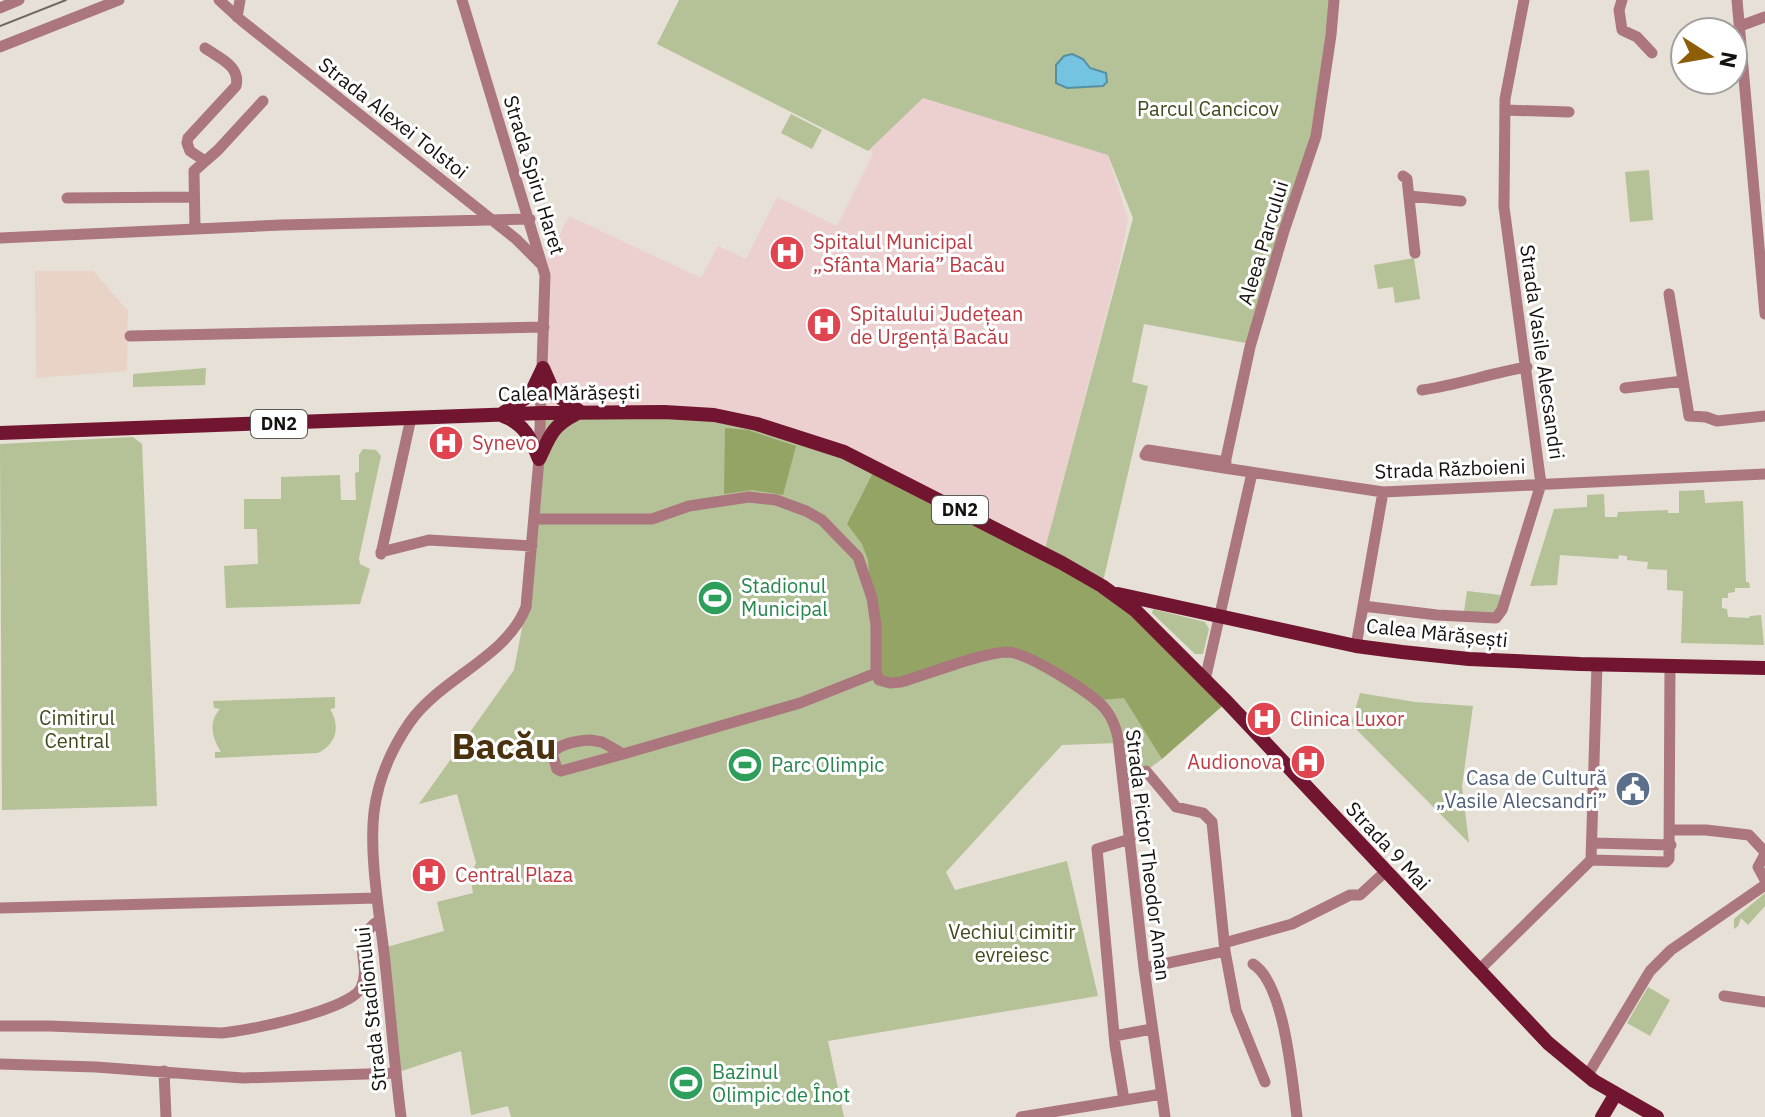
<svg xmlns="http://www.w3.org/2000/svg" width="1765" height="1117" font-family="'IBM Plex Sans',sans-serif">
	<rect width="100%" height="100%" fill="#e6e0d6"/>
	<path fill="#e8d3c6" d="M35,271H93L128,311L127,371L36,378Z"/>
	<path fill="#ebd0cf" d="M923,97L1108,155L1128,220L1119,265L1044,554L542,413L543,267L569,216L701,278L718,246L746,259L777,197L837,226L873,154L869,149Z"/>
	<path fill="#b5c196" d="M679,0H1334L1316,136L1251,344L1144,324L1132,382L1148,386L1102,586L1162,759L1146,771L1123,776L1118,743L1062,745L946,872L955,890L1067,861L1098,996L828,1041L844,1117H511L508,1106L471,1115L461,1051L396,1073L383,948L444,931L437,902L473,893L470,875L476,863L457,794L419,804L514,670L526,607L542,413L664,412L813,441L1044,553L1133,218L1108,155L923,98L868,151L657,44Z
		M791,114L822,130L812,149L781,133Z
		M1649,170L1653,220L1630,222L1625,172Z
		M1414,258L1420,299L1395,303L1393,287L1378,289L1374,265Z
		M206,368L205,385L133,387V374Z
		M133,437L142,444L157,806L2,810L0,444Z
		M363,449L376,450L381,456L359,558L360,564L370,569L360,604L226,608L224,566L258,564L257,529H244V499H281V477L340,475L341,500H356L355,473L359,472V455Z
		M1704,490L1705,503L1743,501L1746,582H1749L1750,588H1735V592L1728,593V598H1722V608L1727,609L1728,617L1749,618L1750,616L1761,615L1764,645L1681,643L1683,591L1667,590V570L1647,569L1648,562L1627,560V556L1619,555L1618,559L1560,555L1557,585L1530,586L1554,509L1587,507V495L1604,494L1605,517H1617L1618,512L1668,510V513H1679V491Z
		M1467,591L1501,595L1495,616L1464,612Z
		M1153,609L1205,622L1209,629L1203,654H1195L1152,613Z
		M1360,693L1415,702L1473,706L1462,786L1469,843L1351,724Z
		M335,697V708L330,709C341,727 336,744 318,753L215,758V752H221C212,738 208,722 220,709L214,708L213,701Z
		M1765,893V906L1748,925L1741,918L1738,926L1734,929V919Z
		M1648,987L1670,1000L1650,1036L1627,1023Z"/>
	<path fill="#94a464" d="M725,428L748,430L796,446L783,495L752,490L724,494Z
		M876,467L1102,586L1227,702L1162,759L1124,698L1101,700L1015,651L901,679L878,677L868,560L862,544L847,524Z"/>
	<path fill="#74c4e1" stroke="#578fa2" stroke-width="2" d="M1072,54L1083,59L1090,68L1106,73L1107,82L1103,86L1067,88L1056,83V65L1064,56Z"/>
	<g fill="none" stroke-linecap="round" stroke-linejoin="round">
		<path stroke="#ab767e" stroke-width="11" d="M219,0L242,21L516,239L540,263
			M1334,0L1331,35L1316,136L1284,231L1250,347L1224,468L1383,492L1765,474
			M1622,0L1619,10L1622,30L1637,37L1652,53
			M1737,0L1765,314
			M0,8L19,0
			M237,17L240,0
			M1740,26L1765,17
			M0,47L119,0
			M205,48C219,58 241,66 236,86L188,138L187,143L190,151L205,161
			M1505,110L1569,112
			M1403,176L1407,179L1415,253
			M1409,196L1461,201
			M67,198L193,197
			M195,229L194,171L218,150L263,101
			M0,238L281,225L530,219
			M1669,294L1689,416L1706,417L1717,421L1765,416
			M130,336L544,327
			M1625,388L1683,381
			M1422,390C1458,385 1491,373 1527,367
			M1224,468L1145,455L1148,450L1226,462
			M536,519H652L689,506L749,497L776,500L806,511L822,520L858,557L872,598L876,626V673L879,680L890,683L901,682C928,674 981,653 1007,652C1027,652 1094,694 1106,710C1113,719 1116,728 1118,738L1144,968L1165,1117
			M381,552L429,540L532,546
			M381,554L411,418
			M1363,606L1437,615L1496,618L1502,610L1541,484L1504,207L1505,99L1524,0
			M1356,646L1383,492
			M1205,680L1252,473
			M590,740L602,742L623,754L561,771L557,769L552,753C561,743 577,741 590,740Z
			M623,754L800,703L876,673
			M1123,776L1146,771L1176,807L1203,813L1212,822L1225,951L1236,1010L1265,1082
			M1671,830H1706L1749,835L1765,852
			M1592,843L1671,845
			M1765,854L1758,867L1765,880
			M1591,860L1666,862L1669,859L1670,666
			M0,908L377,898
			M1224,943L1292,924L1350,895H1360L1385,872
			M1253,964C1285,984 1292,1080 1297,1117
			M1144,968L1225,951
			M1479,970L1591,860L1597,664
			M1724,996L1765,1002
			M0,1026H50L222,1033C248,1031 350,1010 361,988C373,961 347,944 379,920
			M1114,1036L1152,1029
			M0,1064L96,1067L243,1078L396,1073
			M164,1071L166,1117
			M1587,1076L1650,971L1671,950L1765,885
			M1124,1100L1115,1045L1097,849L1130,839
			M401,1117C394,1062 390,1007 384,953C379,911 369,853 374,812C378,780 392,748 410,722C442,677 506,658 526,607L539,459L545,275L462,0
			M1021,1117L1162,1094"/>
		<path stroke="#721530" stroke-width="14" d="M543,368L554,393L579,411
			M503,413L530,395L543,368
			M503,416C525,424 531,439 539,459
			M0,433L542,413L664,412L714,415L757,424L844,452L1062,563L1102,586L1135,610L1227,702L1548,1043L1594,1081L1657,1117
			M539,459C550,436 552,426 576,414
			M1118,594L1356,646L1402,652L1469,659L1580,664L1765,668
			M1602,1117L1615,1095"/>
		<path stroke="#6d6963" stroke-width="2" d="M0,26L66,0"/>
	</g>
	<defs>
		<symbol id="hospital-disc" viewBox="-11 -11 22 22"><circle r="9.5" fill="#e0444e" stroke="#fff"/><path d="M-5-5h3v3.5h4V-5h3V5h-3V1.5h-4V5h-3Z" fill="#fff"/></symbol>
		<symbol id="stadium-disc" viewBox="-11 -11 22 22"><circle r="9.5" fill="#2e9e5b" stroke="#fff"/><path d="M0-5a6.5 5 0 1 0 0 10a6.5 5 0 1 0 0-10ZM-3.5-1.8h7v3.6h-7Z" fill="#fff"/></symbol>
		<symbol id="civic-disc" viewBox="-11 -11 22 22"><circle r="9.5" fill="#5c6f8a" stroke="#fff"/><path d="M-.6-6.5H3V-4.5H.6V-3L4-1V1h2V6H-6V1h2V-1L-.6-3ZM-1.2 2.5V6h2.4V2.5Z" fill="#fff"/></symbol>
	</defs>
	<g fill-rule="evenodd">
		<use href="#hospital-disc" x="767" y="233" width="40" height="40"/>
		<use href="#hospital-disc" x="804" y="305" width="40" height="40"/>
		<use href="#hospital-disc" x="426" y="423" width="40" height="40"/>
		<use href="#stadium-disc" x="695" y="578" width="40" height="40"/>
		<use href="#hospital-disc" x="1244" y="699" width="40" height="40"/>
		<use href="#hospital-disc" x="1288" y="742" width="40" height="40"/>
		<use href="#stadium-disc" x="725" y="745" width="40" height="40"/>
		<use href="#civic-disc" x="1613" y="769" width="40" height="40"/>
		<use href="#hospital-disc" x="409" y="855" width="40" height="40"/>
		<use href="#stadium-disc" x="666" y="1063" width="40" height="40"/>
	</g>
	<g text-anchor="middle" stroke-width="6" stroke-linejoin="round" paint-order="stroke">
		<g fill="#fff" stroke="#5a5957" stroke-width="2">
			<rect x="251" y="410" width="56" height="28" rx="6"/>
			<rect x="932" y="496" width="56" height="28" rx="6"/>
		</g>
		<g font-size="18" font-weight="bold" fill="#14120f">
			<text x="279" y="430">DN2</text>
			<text x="960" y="516">DN2</text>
		</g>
		<g font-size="20" fill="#3f4a1a" stroke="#fff">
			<text x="1208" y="116">Parcul Cancicov</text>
			<text x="77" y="725">Cimitirul<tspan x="77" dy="23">Central</tspan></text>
			<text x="1012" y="939">Vechiul cimitir<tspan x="1012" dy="23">evreiesc</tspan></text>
		</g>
		<g font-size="20" fill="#14120f" stroke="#fff">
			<text transform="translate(393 118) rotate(38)" y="7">Strada Alexei Tolstoi</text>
			<text transform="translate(534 175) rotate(73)" y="7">Strada Spiru Haret</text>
			<text transform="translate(1263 243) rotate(-73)" y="7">Aleea Parcului</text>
			<text transform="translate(1542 352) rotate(82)" y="7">Strada Vasile Alecsandri</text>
			<text transform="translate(569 393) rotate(-1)" y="7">Calea Mărășești</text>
			<text transform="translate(1450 469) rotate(-2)" y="7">Strada Războieni</text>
			<text transform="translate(1437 633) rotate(6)" y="7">Calea Mărășești</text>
			<text transform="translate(1388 846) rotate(47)" y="7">Strada 9 Mai</text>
			<text transform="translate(1148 855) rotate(83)" y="7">Strada Pictor Theodor Aman</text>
			<text transform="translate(371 1009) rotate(-96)" y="7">Strada Stadionului</text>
		</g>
		<g font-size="20" fill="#be3a42" stroke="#fff" text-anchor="start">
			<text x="813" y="249">Spitalul Municipal<tspan x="813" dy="23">„Sfânta Maria” Bacău</tspan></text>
			<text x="850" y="321">Spitalului Județean<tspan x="850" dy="23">de Urgență Bacău</tspan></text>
			<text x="472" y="450">Synevo</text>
			<text x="1290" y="726">Clinica Luxor</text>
			<text x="1282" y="769" text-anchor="end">Audionova</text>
			<text x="455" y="882">Central Plaza</text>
		</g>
		<g font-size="20" fill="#27864d" stroke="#fff" text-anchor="start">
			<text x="741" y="593">Stadionul<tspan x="741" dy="23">Municipal</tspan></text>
			<text x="771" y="772">Parc Olimpic</text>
			<text x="712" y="1079">Bazinul<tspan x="712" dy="23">Olimpic de Înot</tspan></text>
		</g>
		<g font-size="20" fill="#4e5e75" stroke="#fff" text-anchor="end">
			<text x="1607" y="785">Casa de Cultură<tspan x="1607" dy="23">„Vasile Alecsandri”</tspan></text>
		</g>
		<g font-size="36" font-weight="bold" fill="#4a320f" stroke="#fff">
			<text x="504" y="759">Bacău</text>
		</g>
	</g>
	<g transform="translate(1709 56) rotate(101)"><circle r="38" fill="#ffffff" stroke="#a1a09f" stroke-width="2"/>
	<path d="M0-6L14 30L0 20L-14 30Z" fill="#8d5d07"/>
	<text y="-12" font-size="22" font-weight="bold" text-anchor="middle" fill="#14120f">N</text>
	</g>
</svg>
